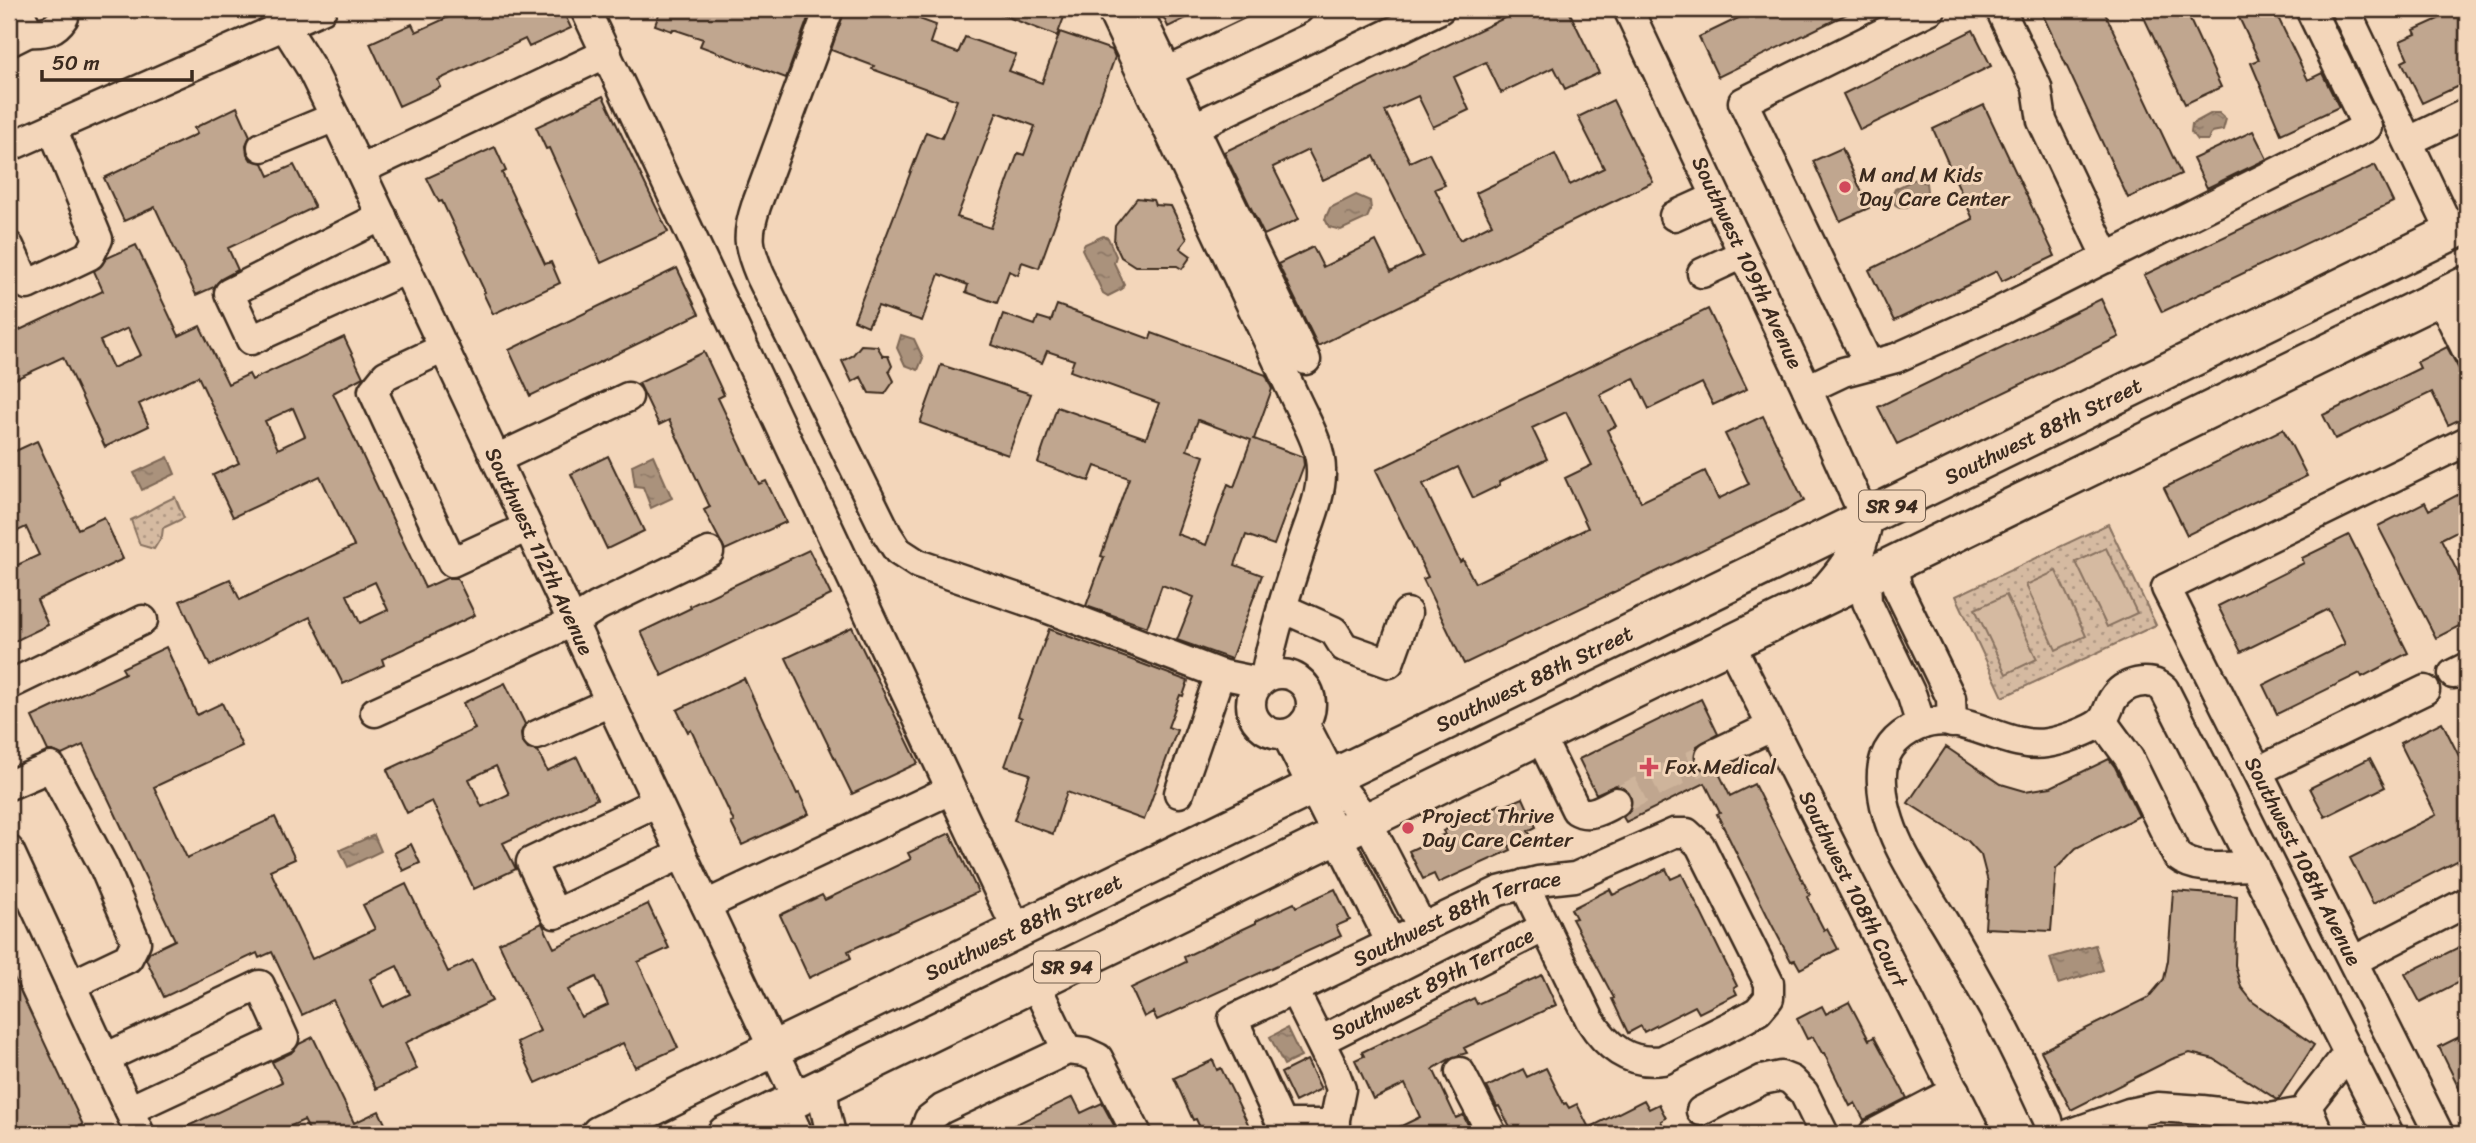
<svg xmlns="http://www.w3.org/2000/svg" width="2476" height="1143" font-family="Sriracha,sans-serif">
	<defs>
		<pattern id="grass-dots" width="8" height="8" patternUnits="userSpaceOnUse" patternTransform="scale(1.75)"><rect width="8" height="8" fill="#d5baa1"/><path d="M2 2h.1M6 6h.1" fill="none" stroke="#ae9783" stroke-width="1.8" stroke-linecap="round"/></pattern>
		<pattern id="water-ripples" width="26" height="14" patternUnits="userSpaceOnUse" patternTransform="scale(1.75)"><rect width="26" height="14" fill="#aa927c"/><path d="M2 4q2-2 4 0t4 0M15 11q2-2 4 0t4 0" fill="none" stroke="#8c7765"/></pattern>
	</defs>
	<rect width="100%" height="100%" fill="#f3d6ba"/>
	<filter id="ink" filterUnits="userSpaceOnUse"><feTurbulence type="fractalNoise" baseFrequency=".0143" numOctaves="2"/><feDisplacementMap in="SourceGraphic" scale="14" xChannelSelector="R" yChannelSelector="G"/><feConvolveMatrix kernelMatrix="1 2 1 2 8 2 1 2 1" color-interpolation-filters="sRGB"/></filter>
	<g filter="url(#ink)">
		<path fill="url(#grass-dots)" stroke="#887260" stroke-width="2" d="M175,497L184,518L163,528L162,536L154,549L140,545L131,520C146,513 158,504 175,497Z
			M2108,524L2156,625L2003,697L1956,596Z"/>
		<path fill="#d5baa1" stroke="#887260" stroke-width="2" d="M2106,548L2137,613L2107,627L2076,562Z
			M2056,571L2086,636L2056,650L2026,585Z
			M2006,595L2037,659L2006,674L1975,609Z"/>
		<path fill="url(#water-ripples)" stroke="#7e6856" stroke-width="2" d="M2212,113H2219L2226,119L2223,130L2212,132L2208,140H2197L2191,132L2192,124Z
			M1915,179L1926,183L1927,191L1923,197L1913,198L1907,207C1899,209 1894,206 1891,198L1895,189Z
			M1356,195L1370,201L1371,209L1367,218L1341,230L1329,227L1325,219L1330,208Z
			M1103,236L1108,238L1116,256L1114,263L1124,284L1122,289L1108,296L1103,293L1082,249L1085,244Z
			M901,335L914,339L923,358L918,370L905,365L897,348Z
			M653,455L672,498L651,508L643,487L635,486L632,465Z
			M168,457L175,474L142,490L134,473Z
			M374,835L381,851L348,867L340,850Z
			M2095,945L2103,970L2058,984L2050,958Z
			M1287,1028L1301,1057L1284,1065L1270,1037Z"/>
		<path fill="#c0a68f" stroke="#3b2a1e" stroke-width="2" fill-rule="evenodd" d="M466,9H562L571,28L529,47L525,39L438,80L441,87L399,106L370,43L412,24L416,32Z
			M661,9H782L808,18L786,78L700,46L703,39L673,29L672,31L655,25Z
			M845,9H892L936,25L930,43L958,53L965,37L1016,55L1009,71L1042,83L1060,32L1112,50L1115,57L1039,268L1022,262L1018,275L1009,271L997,303L966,292L968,285L939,274L922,321L878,306L868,326L854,320L926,132L942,138L957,100L872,69L874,66L831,50ZM997,112L1035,126L1024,155L1018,153L991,228L957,217Z
			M992,9H1067L1057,36L992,11Z
			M1160,9H1205L1168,27Z
			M1523,9H1568L1599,73L1565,89L1554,67L1501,93L1486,62L1454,77L1469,110L1433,127L1418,96L1385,111L1410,162L1429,153L1445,185L1435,189L1460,240L1492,224L1476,193L1555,154L1570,185L1604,168L1578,117L1613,100L1653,182L1318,346L1278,264L1313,247L1323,267L1376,241L1391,272L1423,256L1374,156L1323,180L1308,150L1273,167L1299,219L1264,235L1224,152Z
			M1757,9H1857L1718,77L1699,37Z
			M2040,9H2103L2181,174L2128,198Z
			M2140,9H2185L2221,87L2185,104Z
			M2235,9H2274L2308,80L2322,73L2339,107L2281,134L2251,63L2259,60Z
			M2460,9H2467V82L2422,103L2402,62L2408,59L2400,41L2416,34L2414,30Z
			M1973,30L1991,66L1860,130L1843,94Z
			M603,96L668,232L601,263L549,148L546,149L536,127Z
			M1984,105L2055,256L2002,281L1997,271L1894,321L1869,270L1973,219L1933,129Z
			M237,107L250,136L246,145L247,154L251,160L263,163L269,176L294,165L315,207L228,248L238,270L221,279L214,287L196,295L155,207L124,221L104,178L197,134L194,128Z
			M2253,131L2267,159L2207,188L2193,159Z
			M495,147L506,171L502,173L545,264L551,262L560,283L493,314L483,293L485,292L442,201L439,202L427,178Z
			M1842,148L1869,208L1840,221L1813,161Z
			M2375,165L2393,202L2162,312L2144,275Z
			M1137,198L1153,200L1155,205L1171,206L1187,239L1180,248L1191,256L1182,269L1177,266H1135L1121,257L1114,242L1115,226Z
			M136,245L179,336L200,326L228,384L249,374L252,380L344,337L363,377L333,393L384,501L425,588L447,578H457L475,615L382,659L384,665L343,684L310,617L210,666L180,601L230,579L240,600L354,546L320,476L233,517L213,475L239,463L198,376L139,404L149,426L105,447L63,357L9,382V335L103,291L94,271L107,258ZM128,328L141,355L113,368L100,341ZM293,408L305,436L278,449L265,421ZM375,582L388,610L360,623L347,595Z
			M677,268L699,314L530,396L509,350Z
			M2101,299L2119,337L1897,444L1878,407Z
			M1057,305L1150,339L1152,333L1266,375L1272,389L1254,439L1303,457L1304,465L1274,545L1246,535L1235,565L1262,575L1231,659L1177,640L1194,597L1162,585L1147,627L1086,606L1104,557L1101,556L1129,478L1095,466L1089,481L1038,463L1057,407L1146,438L1159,403L1070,371L1074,360L1047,351L1042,363L992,345L1003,314L1035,325L1038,317L1051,321ZM1198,420L1251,440L1234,487L1228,484L1206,545L1177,534L1204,456L1187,450Z
			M1708,309L1747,389L1713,405L1702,383L1649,409L1634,378L1600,395L1616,426L1607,430L1641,502L1705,471L1718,499L1749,484L1725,434L1763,416L1804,501L1464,664L1423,579L1428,577L1376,470ZM1566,412L1592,465L1565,478L1588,528L1475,583L1463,560L1460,562L1423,484L1458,467L1473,498L1500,485L1499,482L1547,459L1532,428Z
			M861,345L877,346L883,356H888L892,366L889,371L894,381L885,394L869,393L861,377L852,382L842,361L852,356Z
			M2447,347L2467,384V416L2448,425L2432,392L2335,439L2323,415L2420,368L2417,362Z
			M704,352L724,395L718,398L759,484L766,481L786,522L725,550L704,510L710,507L669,420L659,425L639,383Z
			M941,365L1031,394L1008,455L920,423Z
			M2283,429L2307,476L2187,535L2164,488Z
			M37,441L78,529L104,517L123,559L37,600L48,625L9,644V569L39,555L26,527L9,535V454Z
			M608,456L644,531L607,549L571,474Z
			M2467,490V526L2441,539L2467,591V622L2436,638L2378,526L2425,502L2429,510Z
			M2349,535L2408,653L2362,677L2360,673L2277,714L2263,685L2345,644L2328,609L2241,652L2218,606L2304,563L2302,558Z
			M809,550L831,595L662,676L641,632L691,608L690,606Z
			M852,627L918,763L852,794L786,658Z
			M1049,629L1188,681L1183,696L1180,695L1168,727L1177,730L1144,820L1067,792L1053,834L1014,820L1030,774L1005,766L1022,718L1018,716Z
			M166,647L197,715L222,703L242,746L154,787L187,858L275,817L295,859L270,870L312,959L375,929L363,905L406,884L448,972L473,960L492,1001L405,1043L417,1069L376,1089L333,1000L302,1015L272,952L259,958L257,953L164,997L146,959L150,952L175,940L124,832L83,745L62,755L53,751H48L32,717L125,673L122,668ZM397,966L410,994L383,1007L370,979Z
			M744,678L797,794L799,793L809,814L742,845L731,823L734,822L691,730L688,732L677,710Z
			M505,683L525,724L521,733L522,742L528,749L538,751L547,771L577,757L597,799L503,843L516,869L474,889L432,801L407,813L387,770L475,729L463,703ZM496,766L509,794L482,807L469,779Z
			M1701,699L1718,734L1697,746L1693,755L1695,764L1700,769L1708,772L1718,771L1730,796L1754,784L1810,895L1807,897L1824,930L1827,928L1838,949L1800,969L1795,960L1791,961L1771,923L1717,814L1720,813L1705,783L1626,822L1623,817L1630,811L1633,803L1630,793L1624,788L1616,785L1596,794L1579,759Z
			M2442,722L2467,772V856L2373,904L2350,858L2436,815L2400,743Z
			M1946,747L2001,784L2025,791L2051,787L2109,759L2115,767L2139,816L2076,848L2056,869L2051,931L1985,928L1988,882L1981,855L1968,841L1908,803Z
			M2370,758L2385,787L2325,817L2310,788Z
			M1523,798L1536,827L1528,831L1531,836L1509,846L1511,850L1438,883L1434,874L1423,879L1409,851L1445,834L1443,831L1501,804L1502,807Z
			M950,833L978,892L848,951L851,958L809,978L780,915L822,895L825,900L911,859L908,853Z
			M411,844L420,863L403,871L394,853Z
			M1666,869L1671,879L1682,874L1737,986L1734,988L1737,994L1699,1013L1695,1006L1644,1032L1641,1026L1628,1033L1612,999L1614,998L1572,919L1576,918L1571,909L1610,889L1613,895Z
			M1335,889L1350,920L1336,926L1341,936L1157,1020L1153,1012L1144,1017L1131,988L1186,962L1184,957L1256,923V921L1294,903L1296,907Z
			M2173,891L2237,896L2235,965L2241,987L2253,1002L2314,1045L2278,1100L2214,1059L2190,1053L2172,1059L2071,1110L2041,1051L2148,998L2164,979L2168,960Z
			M648,904L669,948L638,962L678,1048L635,1067L623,1043L536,1083L517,1042L540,1031L499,943L542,923L554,948ZM596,977L608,1005L581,1017L568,990Z
			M2467,943V978L2420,1002L2405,974Z
			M9,967L83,1125L63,1134H9Z
			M1542,975L1556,1005L1464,1048L1467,1053L1453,1057L1433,1069L1456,1118L1463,1115L1473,1134H1385L1420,1117L1405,1084L1373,1099L1355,1060L1364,1056L1362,1052L1474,998L1477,1004Z
			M1849,1002L1869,1040L1874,1037L1907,1098L1864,1120L1855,1103L1850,1106L1824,1053H1822L1813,1037L1807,1039L1797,1019L1822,1006L1826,1014Z
			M2467,1033V1104L2439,1047Z
			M313,1037L354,1123L379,1111L390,1134H311L304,1120L273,1134H171L282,1082L272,1062L291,1053L299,1044Z
			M1213,1060L1217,1070L1221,1068L1253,1134H1203L1196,1119L1193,1120L1174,1078Z
			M1307,1060L1321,1089L1295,1102L1281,1073Z
			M1546,1068L1564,1104L1566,1103L1569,1108L1577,1104L1589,1128L1644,1100L1649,1109L1659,1104L1666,1118L1661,1121L1664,1127L1649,1134H1514L1499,1106L1497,1107L1487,1087L1523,1069L1527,1077Z
			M1073,1097L1081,1113L1102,1103L1115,1127L1101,1134H996Z"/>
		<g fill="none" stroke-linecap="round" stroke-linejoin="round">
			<path stroke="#ceb49b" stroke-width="28" stroke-dasharray="28 14" stroke-linecap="butt" d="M1616,802L1710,756"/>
			<defs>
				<g id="minor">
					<path id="s1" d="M274,9L311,68L335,117L797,1099"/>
					<path d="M585,9L1017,930"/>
					<path d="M829,9L756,206C746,236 748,246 760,275L887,534L898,551L918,564L1038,605L1220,674L1259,682"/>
					<path d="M1111,9L1298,404C1308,425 1321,447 1321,470C1322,496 1309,523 1301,548C1287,591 1273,633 1265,677"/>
					<path d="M1137,9L1306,360"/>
					<path id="s2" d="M1628,9L1807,389L1865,518"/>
					<path d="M2000,9L2037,87L2042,121L2107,258"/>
					<path d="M2345,9L2451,232"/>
					<path d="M29,32C45,33 55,31 64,17V9"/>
					<path d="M9,42L29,32L18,9"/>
					<path d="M1167,72L1299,9"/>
					<path d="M1194,127L1440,9"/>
					<path d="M2409,141L2467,113"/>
					<path d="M9,147L322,9"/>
					<path d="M262,147L335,117"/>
					<path d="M360,170L607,53"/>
					<path d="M382,216L229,293L251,340L407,269"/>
					<path d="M1674,216L1716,197"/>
					<path d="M9,246L27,285L90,255L98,239L52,128"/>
					<path d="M1702,273L1743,254"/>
					<path d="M2441,298L2467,351"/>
					<path d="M444,348L386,375L373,391L452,562L528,527"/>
					<path d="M1869,365L1743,102L1931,9"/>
					<path d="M1807,389L1843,372L1896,358L1992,315L2367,127L2310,9"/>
					<path d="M496,459L628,397"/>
					<path d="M1898,562L1895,574L1897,587L1951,698L1952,723"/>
					<path d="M1866,579L1867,602L1912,696L1921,725"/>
					<path d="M1282,608L1334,631L1344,647L1389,663L1407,613"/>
					<path id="s3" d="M1730,643L1976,1134"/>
					<circle cx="1281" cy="704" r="30"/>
					<path d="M2453,674L2467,667"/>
					<path d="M9,685L143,620"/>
					<path d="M375,712L573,622L598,606L709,552"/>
					<path d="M2102,721L2129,758L2177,856C2197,872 2229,866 2254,866"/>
					<path d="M1304,723L1332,777L1367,821L1422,927"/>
					<path d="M1286,734L1391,943"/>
					<path d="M537,735L610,702"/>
					<path d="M1540,736L1576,810C1589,818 1603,809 1616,802"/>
					<path d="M1710,756L1771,727"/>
					<path d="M2258,771L2425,690"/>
					<path d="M9,785L51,767L104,867L136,942L128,958L71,985"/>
					<path d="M1179,793L1220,674"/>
					<path d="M657,802L531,862L555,914L682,854"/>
					<path d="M9,850L140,1134"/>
					<path d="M706,905L950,790"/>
					<path d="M2353,961L2467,902"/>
					<path d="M1035,983L1067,1050"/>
					<path d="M1294,990L1333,1068L1341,1089L1332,1134"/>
					<path id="s4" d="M1320,1041L1545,927"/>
					<path d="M105,1058L260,985L284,1038L129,1110"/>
					<path d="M1460,1072L1492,1134"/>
					<path d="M823,1087L825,1109L831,1134"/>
					<path d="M785,1105L798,1134"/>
					<path d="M1701,1111L1762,1080L1781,1076L1791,1080L1804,1093L1824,1134"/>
					<path d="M1281,1124H1335"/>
					<path d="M924,1134L929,1119L942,1109L1067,1050L1085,1052L1098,1058L1137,1134"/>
					<path id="s5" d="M1286,1134L1233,1019L1499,891L1538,881L1575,877L1674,833H1687L1700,845L1769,983V998L1758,1011L1746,1018L1663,1060C1629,1065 1607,1047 1590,1020L1524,884"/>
					<path d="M1873,1134L1955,1091"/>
					<path d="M1920,1134L1965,1112"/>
					<path d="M2051,1134L2048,1120C2029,1080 2011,1039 1989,1001C1974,975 1960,948 1944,922C1919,881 1884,834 1882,783C1880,755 1893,737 1918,726C1962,707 2003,750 2047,743C2061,741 2090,731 2101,722C2107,716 2109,705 2113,699C2124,682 2150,676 2164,689L2389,1134"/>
					<path d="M2069,1134L2129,1113L2158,1107L2202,1110L2270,1118L2309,1111"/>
					<path d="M2319,1134L2309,1111V1103L2349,1052"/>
					<path d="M2439,1134L2166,588L2467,441"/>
				</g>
				<g id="major">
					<path d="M1824,595C1849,567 1858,556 1865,518"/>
					<path id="s6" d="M599,1134L2467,225"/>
					<path d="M725,1134L2467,284"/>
				</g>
			</defs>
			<use href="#minor" stroke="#3b2a1e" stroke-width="33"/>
			<use href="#major" stroke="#3b2a1e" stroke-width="40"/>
			<use href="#minor" stroke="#f3d6ba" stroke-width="28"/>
			<use href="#major" stroke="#f3d6ba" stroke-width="35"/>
		</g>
	</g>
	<g fill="#d1495b" stroke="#f3d6ba" stroke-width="2.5">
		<circle cx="1845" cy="187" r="7"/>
		<path d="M1645.5 756.5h7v7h7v7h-7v7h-7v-7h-7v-7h7z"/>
		<circle cx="1408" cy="828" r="7"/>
	</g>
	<g text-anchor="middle" stroke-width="6" stroke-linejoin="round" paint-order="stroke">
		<g fill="#f3d6ba" stroke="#725e4d" stroke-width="2">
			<rect x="1859" y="490.5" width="66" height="31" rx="5"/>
			<rect x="1034" y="951.5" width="66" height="31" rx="5"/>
		</g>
		<g font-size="19" font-weight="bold" fill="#3b2a1e">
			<text x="1892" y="513">SR 94</text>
			<text x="1067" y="974">SR 94</text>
		</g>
		<g font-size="21" fill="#3b2a1e" stroke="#f3d6ba" text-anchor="start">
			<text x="1859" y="182">M and M Kids<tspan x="1859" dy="24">Day Care Center</tspan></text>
			<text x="1665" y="774">Fox Medical</text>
			<text x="1422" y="823">Project Thrive<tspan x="1422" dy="24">Day Care Center</tspan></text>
		</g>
		<g font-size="21" fill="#3b2a1e" stroke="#f3d6ba">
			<text dy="7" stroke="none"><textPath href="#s2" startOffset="280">Southwest 109th Avenue</textPath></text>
			<text dy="7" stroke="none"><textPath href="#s6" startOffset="1606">Southwest 88th Street</textPath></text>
			<text dy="7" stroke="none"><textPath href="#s1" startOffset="604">Southwest 112th Avenue</textPath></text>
			<text dy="7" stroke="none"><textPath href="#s6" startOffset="1040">Southwest 88th Street</textPath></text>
			<text transform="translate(2303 861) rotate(63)" y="7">Southwest 108th Avenue</text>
			<text dy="7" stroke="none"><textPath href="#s3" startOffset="275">Southwest 108th Court</textPath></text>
			<text dy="7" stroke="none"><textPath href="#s5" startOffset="373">Southwest 88th Terrace</textPath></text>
			<text dy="7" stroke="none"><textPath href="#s6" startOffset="472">Southwest 88th Street</textPath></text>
			<text dy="7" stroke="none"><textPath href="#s4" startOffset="126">Southwest 89th Terrace</textPath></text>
		</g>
	</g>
	<rect width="2476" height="1143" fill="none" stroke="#f3d6ba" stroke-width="35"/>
	<rect x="18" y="18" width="2441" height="1108" fill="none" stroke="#3b2a1e" stroke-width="2.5" filter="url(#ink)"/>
	<path d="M42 70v10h150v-10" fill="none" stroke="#3b2a1e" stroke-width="3.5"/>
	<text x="52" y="70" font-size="21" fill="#3b2a1e" stroke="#f3d6ba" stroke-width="5" paint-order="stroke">50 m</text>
</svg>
